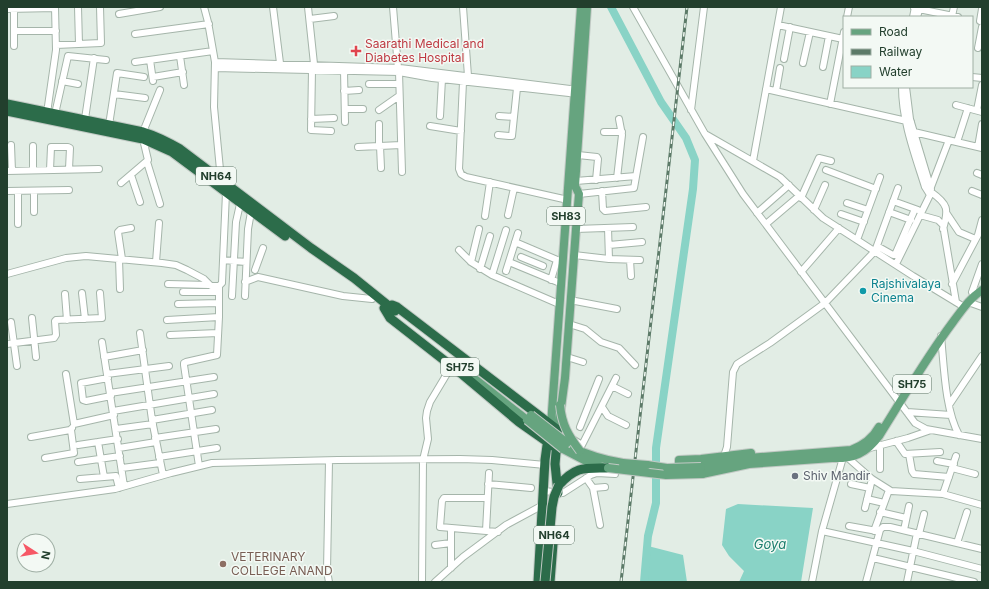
<svg xmlns="http://www.w3.org/2000/svg" width="989" height="589" font-family="Inter,sans-serif">
	<rect width="100%" height="100%" fill="#e2ede5"/>
	<path fill="#89d3c6" d="M738,504L813,508L801,582H739L744,571L729,556L722,545L726,509Z
		M648,546L683,555L687,582H643Z"/>
	<g fill="none" stroke-linecap="round" stroke-linejoin="round">
		<path stroke="#89d3c6" stroke-width="8" d="M611,7L661,102L686,138L695,160L693,189L656,448V503L648,536L644,582"/>
		<defs>
			<path id="minor" d="M78,7L79,44
				M204,7L208,22L215,62L214,107L221,180
				M273,7L280,63
				M308,7L314,64
				M393,7L398,68
				M463,7L468,76
				M633,7L705,134L743,194L915,423L926,429L982,439
				M914,8L958,17
				M7,9L55,8
				M119,14L160,7
				M952,16L954,7
				M847,17L849,7
				M913,17L915,7
				M917,17L920,7
				M310,19L334,16
				M980,21L982,9
				M778,25L843,39
				M14,31H56
				M135,34L209,24
				M56,45L101,43L100,7
				M14,46V9
				M978,48L982,27
				M180,56L184,85
				M784,59L790,27
				M150,60L153,81
				M135,62L213,51
				M215,62L400,68L578,90
				M803,63L810,32
				M823,67L829,36
				M215,68L399,72L432,78L578,94
				M312,70L311,130L331,131
				M344,70L345,122
				M399,72L402,172
				M153,77L183,72
				M972,77L982,78
				M62,81L78,84
				M463,82L459,169L461,174L466,177L568,200
				M369,84H399
				M902,87C902,121 915,155 925,187L930,195
				M766,89L911,122
				M344,91L359,90
				M776,91L780,68
				M114,94L145,98
				M830,104L844,32
				M956,105L982,112
				M345,109H363
				M379,110L399,96
				M691,110L704,7
				M977,110L982,85
				M47,113L56,50L55,7
				M55,114L68,56L106,60
				M440,116L442,79
				M499,116L514,117
				M85,119L94,58
				M311,119L334,118
				M379,124V146
				M109,125L117,73L144,77
				M430,126L461,131
				M143,132L160,90
				M604,132H622
				M914,132L982,148
				M498,135L509,136H512L517,88
				M707,135L780,177L823,218L913,276L964,307
				M957,142L968,108
				M11,145L12,171
				M380,146L381,168
				M358,147L401,145
				M978,147L982,124
				M578,155L597,157L598,159L596,180
				M753,161L781,7
				M147,162L160,204
				M33,170V146
				M50,170L51,147H68L70,148L69,169
				M826,170L876,189
				M7,171L99,169
				M977,173L982,175
				M131,175L140,202
				M617,178L622,135L619,119
				M576,181L636,176
				M121,183L148,160L143,139
				M931,187L949,140
				M7,191L69,190
				M18,191V224
				M34,191V212
				M602,191L603,209L605,211L646,207
				M972,191L982,195
				M931,192C948,204 949,209 943,229
				M579,194L634,188L643,137
				M801,198L819,158L831,161
				M893,201L918,210
				M847,203L868,210
				M814,210L825,185
				M889,212L911,220
				M757,213L789,185
				M841,214L864,222
				M947,214L959,232L973,238
				M508,215L514,188
				M920,215L938,220L943,225L956,302
				M485,216L490,182
				M766,224L799,196
				M608,228L609,259
				M576,229L633,227
				M857,240L880,177
				M515,242L562,262
				M609,245L642,242
				M877,246L893,255H895L915,209
				M459,250L471,262L492,275L559,304
				M574,255L609,259L640,260
				M521,257L543,266
				M119,259L120,289
				M122,259L118,232L120,230L131,228
				M223,260L246,262
				M630,260L631,276
				M156,262L159,223
				M471,262L479,229
				M509,262L560,283
				M896,264L930,195L931,189L910,119L906,87
				M480,269L490,236
				M255,270L263,248
				M506,271L518,233
				M801,272L839,228
				M7,274L66,258L86,256L162,263L176,265L187,270L204,279L211,286H219L222,283L226,193
				M492,275L506,230
				M551,280L557,260
				M245,282L258,277L343,296L372,299
				M168,284L209,285
				M952,284L978,235L982,220
				M183,292H219
				M972,292L982,264
				M82,293L85,319
				M65,294L67,320
				M232,296L236,222L240,204
				M245,296L248,229L251,212
				M570,300L617,309
				M968,302L982,307
				M178,304L219,303
				M32,318L36,357
				M167,320L219,317
				M11,322L17,366
				M569,324L585,329L601,342L619,348L635,365
				M140,333L152,420L163,475
				M170,335L218,333
				M941,336C944,366 945,410 959,435
				M102,342L124,486
				M7,344L54,338L56,335L55,321L56,320L102,318L100,293
				M104,357L143,350
				M567,357L583,362
				M66,374L74,424L114,415
				M107,374L169,366
				M108,378L81,383L83,400L86,401L111,396
				M612,386L628,394
				M110,393L214,377
				M949,405L982,356
				M602,407L608,416L626,425
				M113,411L214,394
				M907,412L951,415
				M152,420L212,410
				M580,427L599,379
				M116,429L153,424
				M558,430L582,445L616,378
				M31,437L70,430L72,428
				M155,438L216,429
				M896,441L905,454L940,452
				M98,442L104,477
				M78,445L118,439
				M119,448L156,442
				M870,448L908,438L931,430
				M909,454L912,471L914,474L949,477
				M724,456L727,447L733,372L737,364L770,343L825,303L875,251L898,188
				M159,457L217,448
				M45,458L74,453L71,430
				M848,458L872,479L891,491L943,494L982,505
				M329,461L327,571L329,582
				M937,461L954,464
				M78,462L120,456
				M199,466L184,365V363L186,362L217,355L219,317V286
				M122,468L160,463
				M952,468L975,474
				M880,469V445
				M586,478L593,488L605,487
				M80,479L116,476L119,488
				M488,484L531,488
				M851,484L870,488
				M593,488L600,525
				M544,491L563,493L591,475L597,473L615,474
				M943,494L956,456
				M487,498H444L442,501L440,527L498,532
				M867,499L884,503
				M7,504L115,489L171,473L212,463L338,460L460,459L492,460L545,465
				M865,508L872,479
				M880,512L906,518
				M849,526L877,531
				M904,530L909,506
				M486,531L489,473
				M822,531L913,551L982,569
				M874,531L889,490
				M919,534L924,514
				M957,543L967,512
				M435,545L451,543
				M873,558L974,582
				M451,568V528
				M422,582L423,460L428,439L426,418L427,411L430,402L451,367
				M435,582L463,557L506,525L543,505
				M812,582L822,531L844,454
				M866,582L880,530L883,527H890L982,549
				M907,582L917,533"/>
			<path id="major" d="M462,369L527,420
				M551,425L581,7
				M558,430L565,378L576,229L579,194L575,186L587,7
				M574,448C590,456 605,460 623,463
				M563,449L584,460L602,467
				M647,465L667,468
				M701,467L748,458L851,450C862,446 873,438 879,427
				M679,474V460L701,459L751,453
				M702,474L749,464L832,458C853,459 867,453 879,436C903,398 926,358 953,322C962,310 970,298 982,290"/>
			<path id="highway" d="M7,104L143,132C156,136 168,142 180,149L311,248L354,278L395,311
				M7,111L143,139L172,152L285,236
				M392,305L397,307L558,430L555,464L558,493
				M384,308L390,318L463,375L519,422L556,448
				M559,485C576,466 584,468 608,468
				M538,582L545,460L548,438
				M550,582L553,544"/>
		</defs>
		<use href="#minor" stroke="#a5b5aa" stroke-width="8"/>
		<use href="#major" stroke="#c1c9c4" stroke-width="10"/>
		<use href="#highway" stroke="#c1c9c4" stroke-width="11"/>
		<use href="#minor" stroke="#fff" stroke-width="6"/>
		<use href="#major" stroke="#66a47f" stroke-width="8"/>
		<use href="#highway" stroke="#2c6c4a" stroke-width="9"/>
		<defs>
			<path id="rail" d="M621,582L687,7"/>
		</defs>
		<use href="#rail" stroke="#5c7a68" stroke-width="3"/>
		<use href="#rail" stroke="#f3f9f4" stroke-width="1.5" stroke-dasharray="4.5" stroke-linecap="butt"/>
		<defs>
			<path id="major-bridge" d="M560,405C562,425 568,435 580,451
				M531,415L567,443
				M527,420L563,449
				M623,463L647,465
				M608,468L666,475L702,474
				M667,468L701,467"/>
			<path id="highway-bridge" d="M545,582L552,507L554,497L559,485"/>
		</defs>
		<use href="#major-bridge" stroke="#c1c9c4" stroke-width="10" stroke-linecap="butt"/>
		<use href="#highway-bridge" stroke="#c1c9c4" stroke-width="11" stroke-linecap="butt"/>
		<use href="#major-bridge" stroke="#66a47f" stroke-width="8"/>
		<use href="#highway-bridge" stroke="#2c6c4a" stroke-width="9"/>
	</g>
	<path fill="#e0444e" stroke="#f3f9f4" stroke-width="1.5" d="M354 45h4v4h4v4h-4v4h-4v-4h-4v-4h4z"/>
	<circle fill="#0f9aa8" stroke="#f3f9f4" stroke-width="1.5" cx="863" cy="291" r="4"/>
	<circle fill="#6b7280" stroke="#f3f9f4" stroke-width="1.5" cx="795" cy="476" r="4"/>
	<circle fill="#8d6e63" stroke="#f3f9f4" stroke-width="1.5" cx="223" cy="564" r="4"/>
	<g text-anchor="middle" stroke-width="3" stroke-linejoin="round" paint-order="stroke">
		<g fill="#f3f9f4" stroke="#617769" stroke-width="1">
			<rect x="196" y="167" width="40" height="18" rx="3"/>
			<rect x="547" y="207" width="38" height="18" rx="3"/>
			<rect x="441" y="358" width="38" height="18" rx="3"/>
			<rect x="893" y="375" width="38" height="18" rx="3"/>
			<rect x="534" y="526" width="40" height="18" rx="3"/>
		</g>
		<g font-size="11" font-weight="bold" fill="#223f2d">
			<text x="216" y="180">NH64</text>
			<text x="566" y="220">SH83</text>
			<text x="460" y="371">SH75</text>
			<text x="912" y="388">SH75</text>
			<text x="554" y="539">NH64</text>
		</g>
		<g font-size="12" fill="#be3a42" stroke="#f3f9f4" text-anchor="start">
			<text x="365" y="48">Saarathi Medical and<tspan x="365" dy="14">Diabetes Hospital</tspan></text>
		</g>
		<g font-size="12" fill="#0d838f" stroke="#f3f9f4" text-anchor="start">
			<text x="871" y="288">Rajshivalaya<tspan x="871" dy="14">Cinema</tspan></text>
		</g>
		<g font-size="12" fill="#5b616d" stroke="#f3f9f4" text-anchor="start">
			<text x="803" y="480">Shiv Mandir</text>
		</g>
		<g font-size="12" fill="#785e54" stroke="#f3f9f4" text-anchor="start">
			<text x="231" y="561">VETERINARY<tspan x="231" dy="14">COLLEGE ANAND</tspan></text>
		</g>
		<g font-size="13" font-style="italic" fill="#1a7d6c" stroke="#f3f9f4">
			<text x="770" y="549">Goya</text>
		</g>
	</g>
	<rect width="989" height="589" fill="none" stroke="#223f2d" stroke-width="16"/>
	<rect x="843" y="16" width="130" height="72" fill="#f3f9f4" stroke="#9fafa4"/>
	<rect x="851" y="29" width="20" height="6" fill="#66a47f" stroke="#9fafa4"/>
	<text x="879" y="36" font-size="12" fill="#223f2d">Road</text>
	<rect x="851" y="49" width="20" height="6" fill="#5c7a68" stroke="#9fafa4"/>
	<text x="879" y="56" font-size="12" fill="#223f2d">Railway</text>
	<rect x="851" y="66" width="20" height="12" fill="#89d3c6" stroke="#9fafa4"/>
	<text x="879" y="76" font-size="12" fill="#223f2d">Water</text>
	<g transform="translate(36 553) rotate(102)"><circle r="19" fill="#f3f9f4" stroke="#9fafa4"/>
	<path d="M0-3L7 15L0 10L-7 15Z" fill="#f65866"/>
	<text y="-6" font-size="11" font-weight="bold" text-anchor="middle" fill="#223f2d">N</text>
	</g>
</svg>
